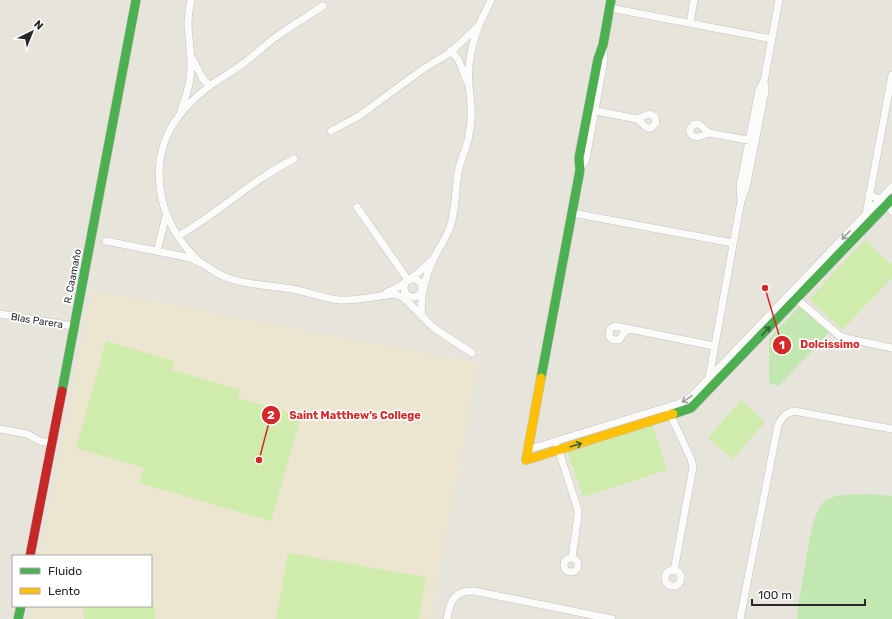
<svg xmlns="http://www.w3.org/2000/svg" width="892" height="619" font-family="Rubik,sans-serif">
	<rect width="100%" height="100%" fill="#e7e4dc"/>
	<path fill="#ece5cf" d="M92,290L478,363L430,619H28L31,606H151V556H40Z"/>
	<path fill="#c2e7b0" d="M800,306L830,331L779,386L769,383V339Z
		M867,494L892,496V619H797C797,608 800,596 802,586C805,568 811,517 821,505C831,492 853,495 867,494Z"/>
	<path fill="#cfecad" d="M865,240L892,265V278L842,330L809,299Z
		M106,341L174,361L172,370L240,390L238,398L301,416L271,521L139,483L144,468L76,448Z
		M741,400L765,422L733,459L708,438Z
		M653,425L667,470L583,497L567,452Z
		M288,553L426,577L419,619H276Z
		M154,602L155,619H84L83,606H151V603Z"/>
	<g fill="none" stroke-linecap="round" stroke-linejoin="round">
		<defs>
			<path id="street" d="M610,8L772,39
				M690,23L694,0
				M479,25L491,0
				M192,58L203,79L210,86
				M181,110C187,95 192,78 191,61C190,39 185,23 191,0
				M591,110L637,119L649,114L655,117L656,123L651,128H647L637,119
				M331,131L359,116L423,69L448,54C459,45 469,35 479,25C472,45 467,64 469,86L458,59L451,51
				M709,133C702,135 696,141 690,133V129L694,124H699L709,133L753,141
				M580,170L586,159L604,60L603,49
				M869,195L880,199L892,211
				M741,199L740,187L759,90L764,81
				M357,207L408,280
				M572,213L733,243
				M866,214L892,75
				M178,236C219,213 252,180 294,159
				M106,241L191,258L201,263C182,246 168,225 162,199C151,149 172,114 211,85C222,77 234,71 244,63C256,54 266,44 277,36C292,25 308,16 323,6
				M157,251L166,216
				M201,263C210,268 219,275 228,278C250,286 274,285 297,290C311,293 325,299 339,300C357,301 376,296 394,294L403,297L434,328L472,353
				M404 288a9 9 0 1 1 18 0a9 9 0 1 1-18 0Z
				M386,293C403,286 418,274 431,261
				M793,296L841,337L892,348
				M0,314L73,326
				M422,316C419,297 425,278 433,260C438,249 446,239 450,227C456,210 455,191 458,173C460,160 467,148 469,135C473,118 471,102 469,86
				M627,329L619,340H613L609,336L610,329L615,326L714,346
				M709,378L741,201L746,188L765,91L764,81L779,0
				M669,412L691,459L693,467L674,571
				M0,429L27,434L40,441L51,443
				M557,445L578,510V515L572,558
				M527,450L680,403L690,398L892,187
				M564 565a7 7 0 1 1 14 0a7 7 0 1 1-14 0Z
				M665 578a8 8 0 1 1 16 0a8 8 0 1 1-16 0Z
				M447,619C450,601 454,590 474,591L612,619
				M740,619L778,425C782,418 785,413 794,411L892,429"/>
			<path id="fast" d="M541,378L580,170L579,158L598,59L603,45L611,0
				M62,391L136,0
				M673,414L691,408L892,199
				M18,619L21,606"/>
			<path id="slow" d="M541,378L526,460L673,414"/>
			<path id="jam" d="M30,556L62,391"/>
		</defs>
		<use href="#street" stroke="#c3c2c3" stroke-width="8"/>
		<use href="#fast" stroke="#c3c2c3" stroke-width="10"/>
		<use href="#slow" stroke="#c3c2c3" stroke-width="10"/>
		<use href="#jam" stroke="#c3c2c3" stroke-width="10"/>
		<use href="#street" stroke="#fbfbfa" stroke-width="7"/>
		<use href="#fast" stroke="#4caf50" stroke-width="9"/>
		<use href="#slow" stroke="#ffc107" stroke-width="9"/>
		<use href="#jam" stroke="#c62828" stroke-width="9"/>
	</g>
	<defs><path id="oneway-shaft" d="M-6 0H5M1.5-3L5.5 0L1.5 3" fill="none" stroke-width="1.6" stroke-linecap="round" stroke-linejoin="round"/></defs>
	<g stroke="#9c9c9c">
		<use href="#oneway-shaft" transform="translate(846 235) rotate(134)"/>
		<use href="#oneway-shaft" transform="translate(687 399) rotate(146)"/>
	</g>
	<g stroke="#365e38">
		<use href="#oneway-shaft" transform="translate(766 331) rotate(-46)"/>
		<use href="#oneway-shaft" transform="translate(576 445) rotate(-17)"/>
	</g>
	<g text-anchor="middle" stroke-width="3.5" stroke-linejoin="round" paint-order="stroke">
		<g font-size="10" fill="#282828" stroke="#fff">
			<text transform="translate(72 276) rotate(-79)" y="4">R. Caamaño</text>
			<text transform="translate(37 320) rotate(9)" y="4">Blas Parera</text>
		</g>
	</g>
	<path fill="none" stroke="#d62828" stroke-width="1.5" d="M765 288L782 345M259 460L271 415"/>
	<g fill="#d62828" stroke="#fff" stroke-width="1.5">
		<circle cx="765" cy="288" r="4"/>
		<circle cx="259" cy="460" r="4"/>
		<circle cx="782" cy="345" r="10"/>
		<circle cx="271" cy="415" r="10"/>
	</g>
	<g font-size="12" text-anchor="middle" font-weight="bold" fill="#fff">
		<text x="782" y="349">1</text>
		<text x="271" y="419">2</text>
	</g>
	<g font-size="11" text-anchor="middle" font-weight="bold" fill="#d62828" stroke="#fff" stroke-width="3.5" stroke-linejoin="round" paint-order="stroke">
		<text x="830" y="348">Dolcissimo</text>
		<text x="355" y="419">Saint Matthew's College</text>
	</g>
	<rect x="12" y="555" width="140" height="52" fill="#ffffff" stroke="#a9a9a9"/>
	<rect x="20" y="568" width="20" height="6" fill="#4caf50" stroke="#a9a9a9"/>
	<text x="48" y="575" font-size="12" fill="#282828">Fluido</text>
	<rect x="20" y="588" width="20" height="6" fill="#ffc107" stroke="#a9a9a9"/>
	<text x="48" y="595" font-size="12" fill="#282828">Lento</text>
	<g transform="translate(32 32) rotate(43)" stroke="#ffffff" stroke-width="3" paint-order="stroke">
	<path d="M0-3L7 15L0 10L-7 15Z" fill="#282828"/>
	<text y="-6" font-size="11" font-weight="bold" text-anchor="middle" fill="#282828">N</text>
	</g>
	<path d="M752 599v6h113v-6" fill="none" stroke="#282828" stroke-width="2"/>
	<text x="758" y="599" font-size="12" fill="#282828" stroke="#ffffff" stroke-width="3" paint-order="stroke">100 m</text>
</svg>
